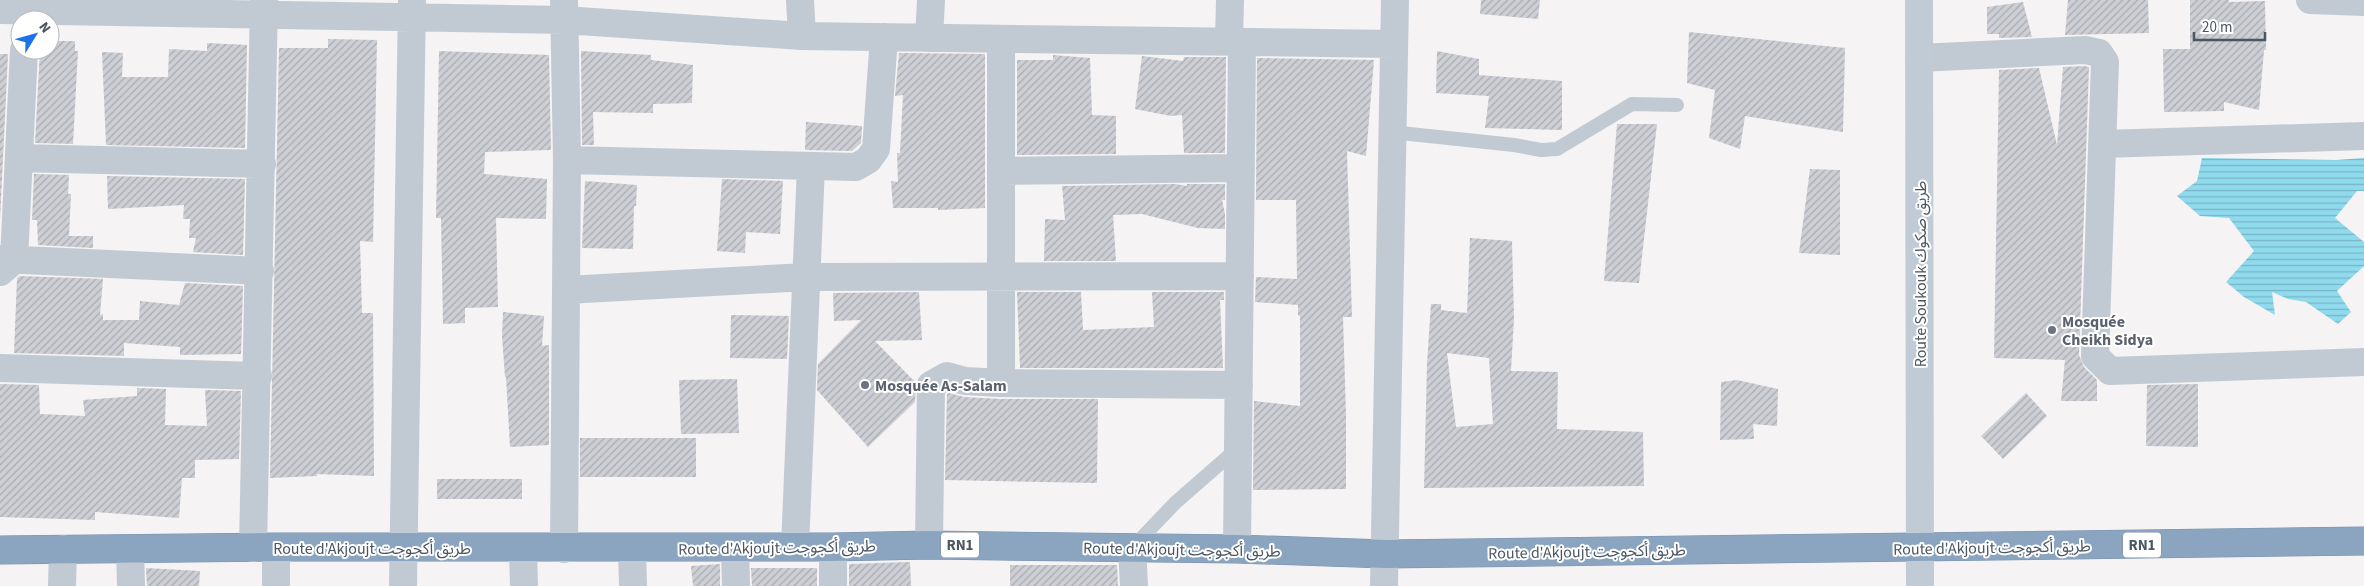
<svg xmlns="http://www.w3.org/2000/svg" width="2364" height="586" font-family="'Source Sans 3','Noto Sans Arabic',sans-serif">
	<defs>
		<pattern id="water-rules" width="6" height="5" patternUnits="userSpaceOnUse" patternTransform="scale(1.25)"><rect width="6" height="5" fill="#90daee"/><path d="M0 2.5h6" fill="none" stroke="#78b4c4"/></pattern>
		<pattern id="building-hatch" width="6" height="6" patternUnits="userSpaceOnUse" patternTransform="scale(1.25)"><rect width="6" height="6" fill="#cdcfd5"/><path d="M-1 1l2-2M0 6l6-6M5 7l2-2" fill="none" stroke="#a8abb0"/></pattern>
	</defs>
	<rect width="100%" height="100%" fill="#f5f3f3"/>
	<path fill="url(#water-rules)" d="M2202,158L2336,160L2364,158V191H2357L2335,218L2364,242V266L2337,291L2351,312L2338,324L2306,302L2288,299L2272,292L2275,315L2244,297L2226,282L2254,251L2229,218L2200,216L2177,196L2197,181Z"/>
	<path fill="url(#building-hatch)" fill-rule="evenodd" d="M1481,0H1540L1538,19L1480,14Z
		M2068,0H2148L2149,33L2065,35Z
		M2190,0H2229V2L2265,1L2266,50H2264L2259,110L2224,102V111L2164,112L2163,49H2190Z
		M2023,2L2032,37L1999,38V34H1987V7Z
		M1689,32L1845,48L1843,132L1745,116L1740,149L1709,138L1715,90L1687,83Z
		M328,39L377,40L373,242L360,241L362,313H373L374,476L317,474V476L270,478L279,48H328Z
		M50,41H75V51H78L73,144L35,143L40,50H50Z
		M207,43L247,45L245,148L106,145L102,52L123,53L122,77H168L169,49L207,51Z
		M439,51L549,55L551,150L485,152L484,174L547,179L546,219L496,218L498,307L465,308V323L443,324L441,218H436Z
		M581,51L651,55V60L693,65L692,103L653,104V113L593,112L594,145H582Z
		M1437,51L1479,59V75L1562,81V130L1485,128L1489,96L1436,93Z
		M899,53L985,54V208L938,210V208H893L891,181L898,182L897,153H900L903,95L895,96Z
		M0,54H8L0,220Z
		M1053,55L1090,58L1092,115L1116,116V154L1017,155V60H1053Z
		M1142,56L1183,61L1184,57H1226L1225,153H1184L1182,115L1171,116L1135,109Z
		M1257,58L1374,60L1366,156L1347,151L1352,317H1343L1346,415V489L1253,490L1254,401L1300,406V316L1298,315V305L1255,302L1256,277L1297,279L1296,200H1256Z
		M2084,66L2089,67L2079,355L2084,367L2097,380V401H2061L2065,360L1994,358L1999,70L2039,68L2057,145L2063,67Z
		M806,122L862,126L861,143L852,151L805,150Z
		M1617,124H1657L1639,283L1604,281Z
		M1810,169L1840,170V255L1799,253Z
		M34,174L69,175L68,194H71L69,236H93V248L38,245L37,220H32Z
		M107,176L245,179L243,255L193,252L196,238H189L190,219H183L184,205L108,209Z
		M722,179L783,181L780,234L746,232L745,253L717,251Z
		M585,181L637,185L636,206H634L633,249L582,248Z
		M1175,184L1187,186V184H1225V200H1222L1225,214V229L1198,228L1142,214L1113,215L1116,261H1044L1045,219L1065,220L1062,186Z
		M1470,238L1512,241L1514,318L1511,371L1558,372L1557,429L1643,432L1644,486L1424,488L1427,364L1431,304H1441V310L1467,313ZM1447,353L1489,358L1493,424L1456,427Z
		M20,276L103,279L100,315L103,314V320H139L140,301L179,305L185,283L243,286L241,354L180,355V347L124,343V356L14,353L17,278Z
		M919,292L922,340L875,341L916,383L915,402L868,447L817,390L818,364L861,320L834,321L833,293Z
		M1017,292H1081L1083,330L1154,327L1152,292H1224V300H1220L1223,368H1020Z
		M503,312L544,316L542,346L549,345V445L510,447L506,377H505L502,336Z
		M731,315L789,316L787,359L730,358Z
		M737,379L739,433L681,434L679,380Z
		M1737,380L1778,389L1777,426L1753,424L1754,439L1720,440L1721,382Z
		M0,384L39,385L40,414L85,416L83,400L137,396V388L166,389L165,425L207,426L205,390L241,391L239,459L195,460V478H182L179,518L95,512V520L0,517Z
		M2198,384V447L2146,446L2147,385Z
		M949,393L964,397L1000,399H1098L1097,483L945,480L947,394Z
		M2026,393L2047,416L2003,459L1981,436Z
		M580,438H696V477H580Z
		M437,479H522V499H437Z
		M910,562L911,586H849V564Z
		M720,564V586H693L691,566Z
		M1010,565H1117L1118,586H1010Z
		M146,568L200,571L199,586H147Z
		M751,568H817V586H752Z"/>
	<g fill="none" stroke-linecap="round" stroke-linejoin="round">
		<defs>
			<path id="highway" d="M0,550L276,547H833L929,545L1237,549L1385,554L2364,541"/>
		</defs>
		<use href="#highway" stroke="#7690ad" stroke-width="29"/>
		<path stroke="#c1cad2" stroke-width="14" d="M1391,132L1514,145L1541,150L1557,149L1632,104L1677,105
			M1133,547L1175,503L1239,447"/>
		<path stroke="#c1cad2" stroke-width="28" d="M564,0L567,160L564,549
			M800,0L802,36
			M2310,0L2364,2
			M0,10L564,20L802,36L1393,44
			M929,38L931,0
			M1229,42L1230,0
			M1919,58L2085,50L2099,53L2105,62L2095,356L2110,371L2364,362
			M2102,144L2364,136
			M19,158L262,164
			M567,160L856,167L868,160L876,149L884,37
			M1002,171L1241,168
			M0,259L260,271
			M0,272L14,260L24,50
			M566,290L806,277L1240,276
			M0,368L258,376
			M1001,383V39
			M929,545L931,385L947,376L965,381L1001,383L1239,385
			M276,547V586
			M795,547L811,166
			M253,548L264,0
			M632,548L633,586
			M735,548L736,586
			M1132,548L1134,586
			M130,549L131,586
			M523,549L524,586
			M1237,549L1242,42
			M62,586L63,549
			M403,586L412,0
			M833,586V547
			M1384,586L1395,0"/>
		<path stroke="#c1cbd6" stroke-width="28" d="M1919,0L1920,586"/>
		<use href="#highway" stroke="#8ba5c1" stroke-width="28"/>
	</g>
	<g fill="#6b7280" stroke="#fff" stroke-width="2">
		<circle cx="2052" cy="330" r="5"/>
		<circle cx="865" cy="385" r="5"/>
	</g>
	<g text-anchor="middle" stroke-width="4" stroke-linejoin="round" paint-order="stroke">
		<g fill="#fff" stroke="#808990" stroke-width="1">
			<rect x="941" y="532.5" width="38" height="25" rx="4"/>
			<rect x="2123" y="532.5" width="38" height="25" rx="4"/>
		</g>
		<g font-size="15" font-weight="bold" fill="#4a5661">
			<text x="960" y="550">RN1</text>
			<text x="2142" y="550">RN1</text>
		</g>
		<g font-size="16" fill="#4a5661" stroke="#fff">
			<text transform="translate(1920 274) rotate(-90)" y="6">Route Soukouk طريق صكوك</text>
			<text transform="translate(777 547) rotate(-1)" y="6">Route d'Akjoujt طريق أكجوجت</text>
			<text transform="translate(1992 547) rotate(-1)" y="6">Route d'Akjoujt طريق أكجوجت</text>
			<text x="372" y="554">Route d'Akjoujt طريق أكجوجت</text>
			<text transform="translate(1182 549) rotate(1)" y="6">Route d'Akjoujt طريق أكجوجت</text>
			<text transform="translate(1587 551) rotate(-1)" y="6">Route d'Akjoujt طريق أكجوجت</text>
		</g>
		<g font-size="16" font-weight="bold" fill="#5b616d" stroke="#fff" text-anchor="start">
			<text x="2062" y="327">Mosquée<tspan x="2062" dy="18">Cheikh Sidya</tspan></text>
			<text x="875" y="391">Mosquée As-Salam</text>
		</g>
	</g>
	<g transform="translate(35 35) rotate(53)"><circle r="24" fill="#ffffff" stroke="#b7bbc0"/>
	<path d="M0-4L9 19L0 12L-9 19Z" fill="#1a73e8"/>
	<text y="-8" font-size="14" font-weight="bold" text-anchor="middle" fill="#4a5661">N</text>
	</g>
	<path d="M2194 32v8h71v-8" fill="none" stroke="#4a5661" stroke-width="2.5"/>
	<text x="2202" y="32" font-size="15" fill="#4a5661" stroke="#ffffff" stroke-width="4" paint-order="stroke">20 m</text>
</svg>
